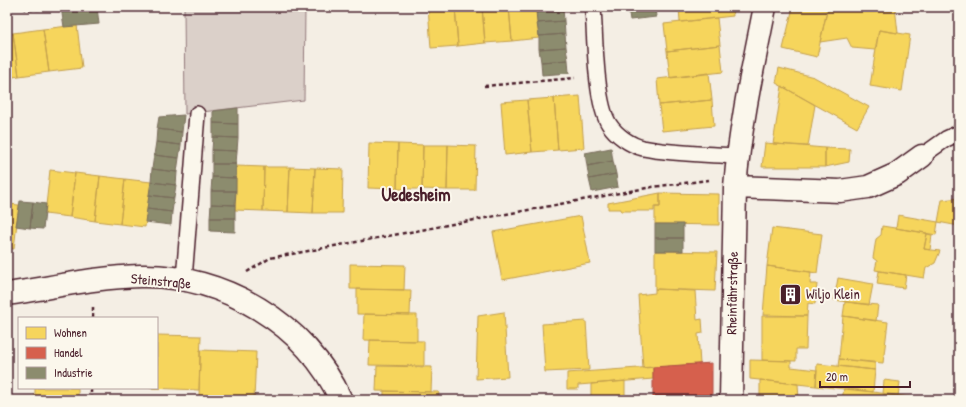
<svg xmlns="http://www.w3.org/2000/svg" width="966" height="407" font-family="'Patrick Hand',sans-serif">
	<rect width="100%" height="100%" fill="#f4eee4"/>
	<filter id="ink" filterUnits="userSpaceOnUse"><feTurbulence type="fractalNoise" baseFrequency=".025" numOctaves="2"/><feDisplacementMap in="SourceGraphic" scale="8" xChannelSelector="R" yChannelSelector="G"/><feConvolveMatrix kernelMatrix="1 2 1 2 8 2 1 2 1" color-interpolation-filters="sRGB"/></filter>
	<g filter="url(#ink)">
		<path fill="#dbd0c9" stroke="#92787a" d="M184,7H305L304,100L185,114Z"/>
		<path fill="#f6d55c" stroke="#c29e4d" d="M428,7H455L458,46L431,48Z
			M455,7H482L485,43L458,46Z
			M482,7H509L512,41L485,43Z
			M509,7H536L539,38L512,41Z
			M679,7H732L733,16L680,22Z
			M793,7H814L827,10L817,57L783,49Z
			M814,7H828L827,10Z
			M828,7H895L898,33L879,30L875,50L852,48L847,38L820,42Z
			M717,18L720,45L667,51L664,24Z
			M77,25L82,68L49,72L43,29Z
			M43,29L49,72L19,76L13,33Z
			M879,30L910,35L902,91L870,86Z
			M13,33L19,76L7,78V34Z
			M720,45L723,72L670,78L667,51Z
			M779,68L814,77L869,107L857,128L776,83Z
			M709,73L712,100L659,105L657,79Z
			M782,86L815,105L808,146L773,144Z
			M580,96L584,148L558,150L554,98Z
			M554,98L558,150L532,152L527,100Z
			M527,100L532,152L505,155L501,102Z
			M712,100L714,126L662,131L659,105Z
			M369,143L398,144L397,189L368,188Z
			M765,143L825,148V167H762Z
			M398,144L423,145L422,189H397Z
			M423,145H448L447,190L422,189Z
			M448,145L476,146L475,190H447Z
			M825,148L850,149L849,162L825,167Z
			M236,166L264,167L263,211L235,210Z
			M264,167H290L288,212L263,211Z
			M290,167L315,168L313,213L288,212Z
			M315,168L343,169L342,213H313Z
			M50,170L75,173L70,217L45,214Z
			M75,173L100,176L95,221L70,217Z
			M100,176L125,179L120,224L95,221Z
			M125,179L151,182L145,227L120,224Z
			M660,193L719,194V225L655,224V207H660Z
			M660,193V207H654V211H621V209H608V203Z
			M959,198V226L938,222L942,200Z
			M7,204L19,205L14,249L7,248Z
			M898,215L938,222L936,235L896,228Z
			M581,216L590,263L502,280L493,232Z
			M882,226L927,233L924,249L940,251L935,263L926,268L924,278L875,270L877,261L873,258L876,239L881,235Z
			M772,228L822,234L817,273L767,266Z
			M927,234L932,235L930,250L924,249Z
			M655,251L717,252L715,291L655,289Z
			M350,264L405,265L404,290L350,289Z
			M767,266L811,272L810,284H817L815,304L808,303L807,316L763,315Z
			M879,271L906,275L904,288L877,284Z
			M838,278L873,284L869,305L834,300Z
			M357,289L411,290L410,315L357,314Z
			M655,289L695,291L697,320L702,319L703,333L698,334L700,364L643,368L638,295L655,293Z
			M845,302L878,305L876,321L843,316Z
			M504,312L508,377L476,379L478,316Z
			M364,314L417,315V341L363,340Z
			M762,316H807L806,349H796V361L762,360Z
			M843,316L888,322L883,363L839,359Z
			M586,321L589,370L545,372L542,324Z
			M157,335L201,336L199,390L150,388H157Z
			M370,340L424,341V366L369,365Z
			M200,350L256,352L254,400H219V398H199Z
			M839,359L875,363V370L838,366Z
			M750,360L791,361V367L817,370L816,386L750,379Z
			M817,364L875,370L873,392L816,386Z
			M377,366L432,367L431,392L376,391Z
			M653,367V379L578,385V389H567V373Z
			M760,380L798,384L799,400H760Z
			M884,380L900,382L898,396L883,394Z
			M625,381V400H591V384Z
			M35,388H78V400H35Z
			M844,388L910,397L909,400H842Z
			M384,391L439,392L438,400H384Z"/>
		<path fill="#d6604d" stroke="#ac4c43" d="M712,363V400H643V398H653V367Z"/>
		<path fill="#8c8c6e" stroke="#786b5a" d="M61,7H97L99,24L64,27Z
			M536,7H563V8L536,10Z
			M628,7H655L656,17L630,20Z
			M563,8L564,21L537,23L536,10Z
			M564,21L565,34L539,36L537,23Z
			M565,34L566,47L539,49V36Z
			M566,47L568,60L541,62L539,49Z
			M568,60L569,73L542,75L541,62Z
			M238,108V124L213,123V111Z
			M184,115L182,132L157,129L159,117Z
			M213,123L238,124V138L213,137Z
			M157,129L182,132L181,145L156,142Z
			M213,137L238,138L237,151L212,150Z
			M156,142L181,145L179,158L154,155Z
			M611,148L613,161L587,166L585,153Z
			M212,150L237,151L236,164H212Z
			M154,155L179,158L177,172L152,169Z
			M613,161L616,174L589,179L587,166Z
			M212,164H236V178L212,177Z
			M152,169L177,172L176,185L151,182Z
			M616,174L618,187L592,192L589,179Z
			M212,177L236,178V191H211Z
			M151,182L176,185L174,198L149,195Z
			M211,191H236L235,205L211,204Z
			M149,195L174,198L172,212L147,209Z
			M20,201L33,202L30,228L16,226Z
			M33,202L46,204L43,229L30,228Z
			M211,204L235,205V218H210Z
			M147,209L172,212L171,225L145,222Z
			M210,218H235V232L210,231Z
			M655,224H683V238H655Z
			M655,238H683V251H655Z
			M258,398L285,399V400H258Z"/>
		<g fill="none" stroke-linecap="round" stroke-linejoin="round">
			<defs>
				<path id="service" d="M593,7C595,35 595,102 609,124C616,135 630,145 643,148C672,154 707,154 737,156
					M922,156L946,139L959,133
					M184,279L197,114"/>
				<path id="minor" d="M735,187L840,191L868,187L897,174L922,156
					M7,294C50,288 96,277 140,276C223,274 307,324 341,400
					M731,400L735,187C740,126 753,67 765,7"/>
			</defs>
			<use href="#service" stroke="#4a1f2b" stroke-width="18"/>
			<use href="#minor" stroke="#4a1f2b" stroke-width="25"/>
			<path stroke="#4a1f2b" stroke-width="2.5" stroke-dasharray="4 3" stroke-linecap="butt" d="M23,7L27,10L41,9
				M484,86L575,78
				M247,272L270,258L652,187L709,180
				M93,318V307
				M91,400V388"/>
			<use href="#service" stroke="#fbf7ec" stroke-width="15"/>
			<use href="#minor" stroke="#fbf7ec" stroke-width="22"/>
		</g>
	</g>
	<defs>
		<symbol id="building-square" viewBox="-11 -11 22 22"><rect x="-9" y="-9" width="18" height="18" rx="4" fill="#4a1f2b" stroke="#fbf7ec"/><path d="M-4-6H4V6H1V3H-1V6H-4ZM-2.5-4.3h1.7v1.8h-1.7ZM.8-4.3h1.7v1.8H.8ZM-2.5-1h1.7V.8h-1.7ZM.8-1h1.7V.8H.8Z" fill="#fff"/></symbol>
	</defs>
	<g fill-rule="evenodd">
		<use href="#building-square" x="778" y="282" width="25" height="25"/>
	</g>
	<g text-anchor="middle" stroke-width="4" stroke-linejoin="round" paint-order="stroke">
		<g font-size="14" fill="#4a1f2b" stroke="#fbf7ec">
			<text transform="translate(161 281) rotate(5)" y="5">Steinstraße</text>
			<text transform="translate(732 293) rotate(-89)" y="5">Rheinfährstraße</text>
		</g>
		<g font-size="14" fill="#4a1f2b" stroke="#fbf7ec" text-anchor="start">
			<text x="806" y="299">Wiljo Klein</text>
		</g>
		<g font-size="18" font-weight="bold" fill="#4a1f2b" stroke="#fbf7ec">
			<text x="416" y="201">Uedesheim</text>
		</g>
	</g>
	<rect width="966" height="407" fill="none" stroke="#fbf7ec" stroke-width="24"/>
	<rect x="12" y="12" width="942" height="383" fill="none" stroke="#4a1f2b" stroke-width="1.5" filter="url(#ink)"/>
	<rect x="18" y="317" width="140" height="72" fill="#fbf7ec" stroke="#b4a19f"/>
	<rect x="26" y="327" width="20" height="12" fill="#f6d55c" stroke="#b4a19f"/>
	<text x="54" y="337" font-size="12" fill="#4a1f2b">Wohnen</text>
	<rect x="26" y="347" width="20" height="12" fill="#d6604d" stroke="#b4a19f"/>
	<text x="54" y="357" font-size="12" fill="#4a1f2b">Handel</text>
	<rect x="26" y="367" width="20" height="12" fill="#8c8c6e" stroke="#b4a19f"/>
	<text x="54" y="377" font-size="12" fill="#4a1f2b">Industrie</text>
	<path d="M820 381v6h90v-6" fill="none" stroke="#4a1f2b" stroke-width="2"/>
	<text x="826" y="381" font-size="12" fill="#4a1f2b" stroke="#fbf7ec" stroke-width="3" paint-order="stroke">20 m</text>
</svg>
